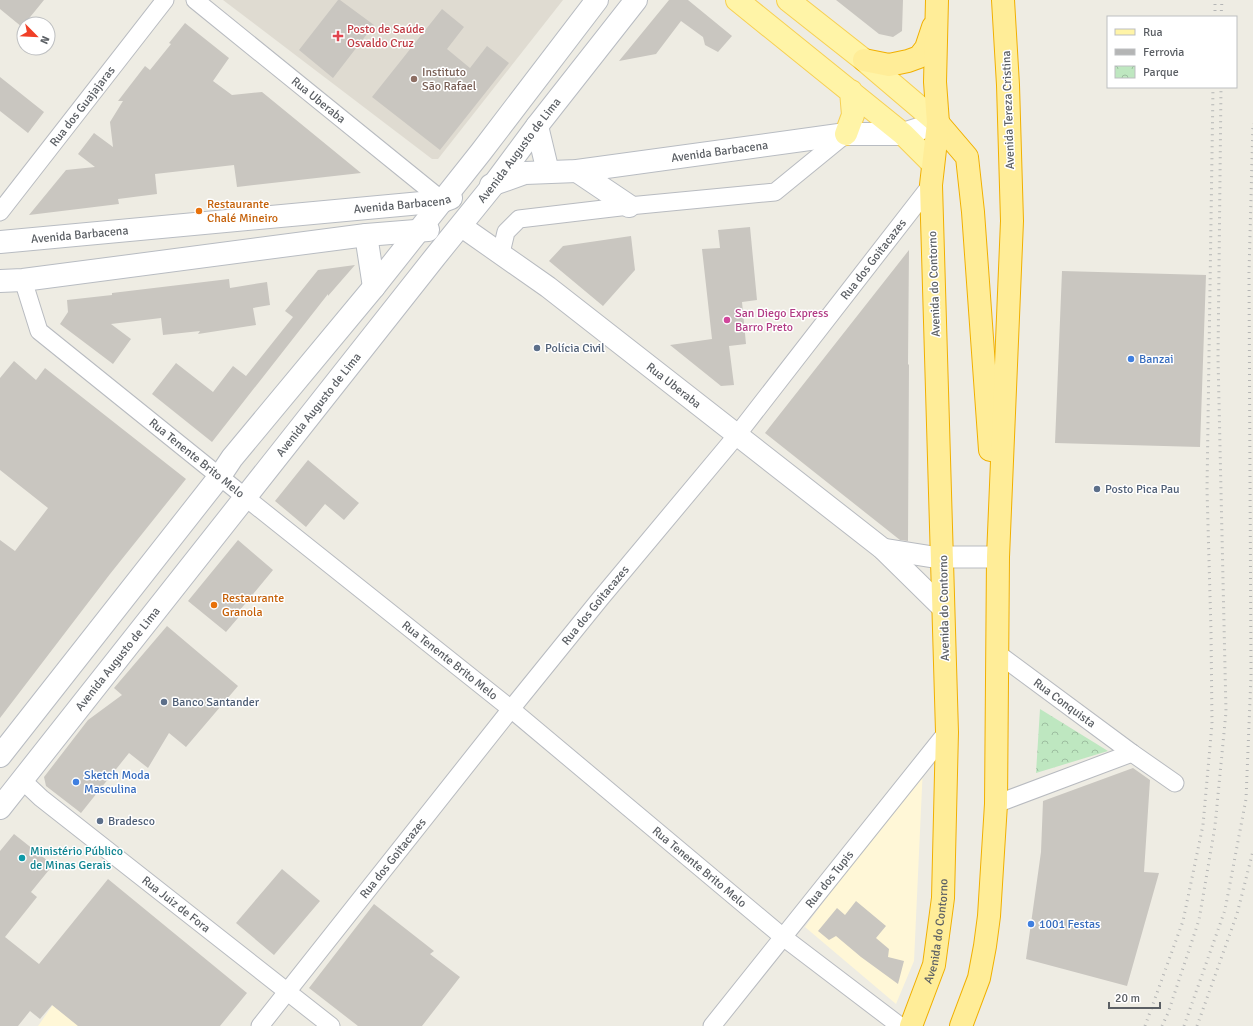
<svg xmlns="http://www.w3.org/2000/svg" width="1253" height="1026" font-family="Signika,sans-serif">
	<defs>
		<pattern id="park-crowns" width="20" height="18" patternUnits="userSpaceOnUse"><rect width="20" height="18" fill="#bee7c0"/><path d="M2 6a3 3 0 1 1 6 0M12 15a3 3 0 1 1 6 0" fill="none" stroke="#9dbea0"/></pattern>
	</defs>
	<rect width="100%" height="100%" fill="#eeece3"/>
	<path fill="#fff7d7" d="M923,766L914,961L896,1004L805,927Z
		M66,986L118,1026H38Z"/>
	<path fill="#dfdbd1" d="M223,0H563L438,159H432Z"/>
	<path fill="url(#park-crowns)" d="M1040,709L1108,751L1036,773Z"/>
	<path fill="#c9c6c0" d="M0,0H44L22,27L0,9Z
		M338,0H340L374,25L333,78L299,50Z
		M669,0H688L732,36L718,52L705,45L703,37L681,21L656,54L619,61Z
		M836,0H903L902,31L893,37L879,34Z
		M442,9L464,27L447,49L470,68L487,46L509,63L440,150L372,97Z
		M185,23L229,58L213,81L232,95L262,92L361,173L237,187L234,165L155,174L157,194L118,199L119,204L29,215L66,170L95,167L78,154L94,133L113,147L110,122L123,101H118L145,66L150,70L171,44L169,43Z
		M0,77L44,112L28,133L0,111Z
		M750,227L757,300L742,302L746,344L729,346L734,385L721,386L670,345L712,339L702,249L720,248L718,230Z
		M631,236L635,270L603,306L549,261L563,246Z
		M909,250L908,364L909,365L908,541L900,540L765,433Z
		M355,265L328,296V294L212,442L152,394L176,363L213,392L233,366L246,376L293,317L285,311L318,270Z
		M1062,271L1206,275L1200,447L1055,443Z
		M229,279L230,288L267,282L270,305L253,308L256,325L198,334L200,331L163,335L161,318L111,324L131,339L113,364L60,324L68,312L67,300L112,295V293Z
		M14,361L36,380L45,368L186,479L110,574L0,718V540L15,551L48,508L0,470V378Z
		M308,460L359,503L344,520L325,504L306,527L275,501Z
		M238,540L273,570L240,610L243,612L226,632L188,601Z
		M167,626L238,686L186,747L169,733L148,768L129,753L81,813L46,786L44,777L88,720L122,695L114,688Z
		M1133,768L1150,780L1144,872L1159,873L1127,986L1026,959L1041,852L1043,801Z
		M14,834L53,865L31,892L37,897L5,937L39,964L108,879L247,993L220,1026H78L52,1005L40,1019L30,1011L18,1026H0V851Z
		M282,869L320,901L274,955L236,923Z
		M856,901L886,926L876,938L889,949L888,957L904,961L898,984L861,957L836,936L829,940L818,931L837,908L845,915Z
		M374,904L434,951L430,954L460,977L422,1026H358L309,988Z"/>
	<g fill="none" stroke-linecap="round" stroke-linejoin="round">
		<defs>
			<g id="minor">
				<path id="s1" d="M195,0L443,201"/>
				<path id="s2" d="M0,212L165,0"/>
				<path d="M501,253L506,232L519,219L629,206L775,192L846,134"/>
				<path id="s3" d="M23,280L39,331L245,497L511,709L783,937L900,1026"/>
				<path id="s4" d="M997,653L1132,753L1175,783"/>
				<path id="s5" d="M22,780L41,798L331,1026"/>
				<path d="M996,804L1132,753"/>
				<path id="s6" d="M260,1026L511,709L600,599L737,435L931,185"/>
				<path id="s7" d="M712,1026L947,732"/>
			</g>
			<g id="tertiary">
				<path id="s8" d="M461,226L548,287L883,549L943,608"/>
				<path d="M883,549L933,557H998"/>
			</g>
			<g id="secondary">
				<path d="M537,126L548,172"/>
				<path d="M577,171L629,206"/>
				<path id="s9" d="M491,185L525,173L577,171L846,134H903L938,123"/>
				<path d="M366,235L374,287"/>
				<path id="s10" d="M0,242L443,201L451,198"/>
				<path d="M0,281L23,280L366,235L428,230"/>
				<path d="M0,756L220,476L232,458L374,287L481,152L597,0"/>
				<path id="s11" d="M0,808L435,257L494,184L537,126L636,0"/>
			</g>
			<path id="primary" d="M737,0L903,134L933,164
				M788,0L864,60L938,123
				M846,134L853,115L851,91"/>
			<g id="trunk">
				<path d="M864,60L889,65L908,61L919,57L926,48L933,27"/>
				<path d="M938,123L967,157L973,212L990,450"/>
				<path id="s12" d="M911,1026L934,965L943,898L947,732L931,185L938,123L935,82L937,0"/>
				<path d="M961,1026L979,978L985,946L989,916L996,804L998,557L1012,221L1008,85L1003,0"/>
			</g>
		</defs>
		<use href="#minor" stroke="#b8bbc0" stroke-width="19"/>
		<use href="#tertiary" stroke="#b8bbc0" stroke-width="23"/>
		<use href="#secondary" stroke="#b8bcc2" stroke-width="24"/>
		<use href="#primary" stroke="#f7d053" stroke-width="24"/>
		<use href="#trunk" stroke="#f1b000" stroke-width="24"/>
		<use href="#minor" stroke="#fff" stroke-width="17"/>
		<use href="#tertiary" stroke="#fff" stroke-width="21"/>
		<use href="#secondary" stroke="#fff" stroke-width="22"/>
		<use href="#primary" stroke="#fff4a7" stroke-width="22"/>
		<use href="#trunk" stroke="#ffed98" stroke-width="22"/>
		<path stroke="#b4b5b5" stroke-width="3" stroke-dasharray="1 5" stroke-linecap="butt" d="M1215,17V0
			M1221,17L1222,0
			M1145,1026L1183,921L1203,825L1212,724L1211,631L1207,489L1213,87
			M1162,1026L1168,1013L1199,920L1215,826L1226,712L1218,358L1221,87
			M1184,1026L1225,910L1246,799L1251,676L1249,273L1253,123
			M1197,1026L1237,914L1253,851"/>
	</g>
	<path fill="#e0444e" stroke="#fff" stroke-width="1.5" d="M336 30h4v4h4v4h-4v4h-4v-4h-4v-4h4z"/>
	<circle fill="#8d6e63" stroke="#fff" stroke-width="1.5" cx="414" cy="79" r="4"/>
	<g fill="#e8710a" stroke="#fff" stroke-width="1.5">
		<circle cx="199" cy="211" r="4"/>
		<circle cx="214" cy="605" r="4"/>
	</g>
	<circle fill="#d1479c" stroke="#fff" stroke-width="1.5" cx="727" cy="320" r="4"/>
	<g fill="#5c6f8a" stroke="#fff" stroke-width="1.5">
		<circle cx="537" cy="348" r="4"/>
		<circle cx="1097" cy="489" r="4"/>
		<circle cx="164" cy="702" r="4"/>
		<circle cx="100" cy="821" r="4"/>
	</g>
	<g fill="#3f7fe0" stroke="#fff" stroke-width="1.5">
		<circle cx="1131" cy="359" r="4"/>
		<circle cx="76" cy="782" r="4"/>
		<circle cx="1031" cy="924" r="4"/>
	</g>
	<circle fill="#0f9aa8" stroke="#fff" stroke-width="1.5" cx="22" cy="858" r="4"/>
	<g text-anchor="middle" stroke-width="3" stroke-linejoin="round" paint-order="stroke">
		<g font-size="12" fill="#be3a42" stroke="#fff" text-anchor="start">
			<text x="347" y="33">Posto de Saúde<tspan x="347" dy="14">Osvaldo Cruz</tspan></text>
		</g>
		<g font-size="12" fill="#785e54" stroke="#fff" text-anchor="start">
			<text x="422" y="76">Instituto<tspan x="422" dy="14">São Rafael</tspan></text>
		</g>
		<g font-size="12" fill="#5b5f64" stroke="#fff">
			<text dy="4" stroke="none"><textPath href="#s1" startOffset="159">Rua Uberaba</textPath></text>
			<text dy="4" stroke="none"><textPath href="#s2" startOffset="134">Rua dos Guajajaras</textPath></text>
			<text transform="translate(1008 110) rotate(-92)" y="4">Avenida Tereza Cristina</text>
			<text dy="4" stroke="none"><textPath href="#s11" startOffset="838">Avenida Augusto de Lima</textPath></text>
			<text dy="4" stroke="none"><textPath href="#s9" startOffset="232">Avenida Barbacena</textPath></text>
			<text dy="4" stroke="none"><textPath href="#s10" startOffset="404">Avenida Barbacena</textPath></text>
			<text dy="4" stroke="none"><textPath href="#s10" startOffset="80">Avenida Barbacena</textPath></text>
			<text dy="4" stroke="none"><textPath href="#s6" startOffset="982">Rua dos Goitacazes</textPath></text>
			<text transform="translate(934 284) rotate(-92)" y="4">Avenida do Contorno</text>
			<text dy="4" stroke="none"><textPath href="#s8" startOffset="266">Rua Uberaba</textPath></text>
			<text dy="4" stroke="none"><textPath href="#s11" startOffset="514">Avenida Augusto de Lima</textPath></text>
			<text dy="4" stroke="none"><textPath href="#s3" startOffset="256">Rua Tenente Brito Melo</textPath></text>
			<text dy="4" stroke="none"><textPath href="#s6" startOffset="538">Rua dos Goitacazes</textPath></text>
			<text transform="translate(944 608) rotate(-91)" y="4">Avenida do Contorno</text>
			<text dy="4" stroke="none"><textPath href="#s11" startOffset="190">Avenida Augusto de Lima</textPath></text>
			<text dy="4" stroke="none"><textPath href="#s3" startOffset="580">Rua Tenente Brito Melo</textPath></text>
			<text dy="4" stroke="none"><textPath href="#s4" startOffset="84">Rua Conquista</textPath></text>
			<text dy="4" stroke="none"><textPath href="#s6" startOffset="214">Rua dos Goitacazes</textPath></text>
			<text dy="4" stroke="none"><textPath href="#s3" startOffset="904">Rua Tenente Brito Melo</textPath></text>
			<text dy="4" stroke="none"><textPath href="#s7" startOffset="188">Rua dos Tupis</textPath></text>
			<text dy="4" stroke="none"><textPath href="#s5" startOffset="198">Rua Juiz de Fora</textPath></text>
			<text dy="4" stroke="none"><textPath href="#s12" startOffset="99">Avenida do Contorno</textPath></text>
		</g>
		<g font-size="12" fill="#c56008" stroke="#fff" text-anchor="start">
			<text x="207" y="208">Restaurante<tspan x="207" dy="14">Chalé Mineiro</tspan></text>
			<text x="222" y="602">Restaurante<tspan x="222" dy="14">Granola</tspan></text>
		</g>
		<g font-size="12" fill="#b23c85" stroke="#fff" text-anchor="start">
			<text x="735" y="317">San Diego Express<tspan x="735" dy="14">Barro Preto</tspan></text>
		</g>
		<g font-size="12" fill="#4e5e75" stroke="#fff" text-anchor="start">
			<text x="545" y="352">Polícia Civil</text>
			<text x="1105" y="493">Posto Pica Pau</text>
			<text x="172" y="706">Banco Santander</text>
			<text x="108" y="825">Bradesco</text>
		</g>
		<g font-size="12" fill="#366cbe" stroke="#fff" text-anchor="start">
			<text x="1139" y="363">Banzai</text>
			<text x="84" y="779">Sketch Moda<tspan x="84" dy="14">Masculina</tspan></text>
			<text x="1039" y="928">1001 Festas</text>
		</g>
		<g font-size="12" fill="#0d838f" stroke="#fff" text-anchor="start">
			<text x="30" y="855">Ministério Público<tspan x="30" dy="14">de Minas Gerais</tspan></text>
		</g>
	</g>
	<rect x="1107" y="16" width="130" height="72" fill="#ffffff" stroke="#bdbfc1"/>
	<rect x="1115" y="29" width="20" height="6" fill="#fff4a7" stroke="#bdbfc1"/>
	<text x="1143" y="36" font-size="12" fill="#5b5f64">Rua</text>
	<rect x="1115" y="49" width="20" height="6" fill="#b4b5b5" stroke="#bdbfc1"/>
	<text x="1143" y="56" font-size="12" fill="#5b5f64">Ferrovia</text>
	<rect x="1115" y="66" width="20" height="12" fill="url(#park-crowns)" stroke="#bdbfc1"/>
	<text x="1143" y="76" font-size="12" fill="#5b5f64">Parque</text>
	<g transform="translate(36 36) rotate(114)"><circle r="19" fill="#ffffff" stroke="#bdbfc1"/>
	<path d="M0-3L7 15L0 10L-7 15Z" fill="#f03f27"/>
	<text y="-6" font-size="11" font-weight="bold" text-anchor="middle" fill="#5b5f64">N</text>
	</g>
	<path d="M1109 1002v6h51v-6" fill="none" stroke="#5b5f64" stroke-width="2"/>
	<text x="1115" y="1002" font-size="12" fill="#5b5f64" stroke="#ffffff" stroke-width="3" paint-order="stroke">20 m</text>
</svg>
